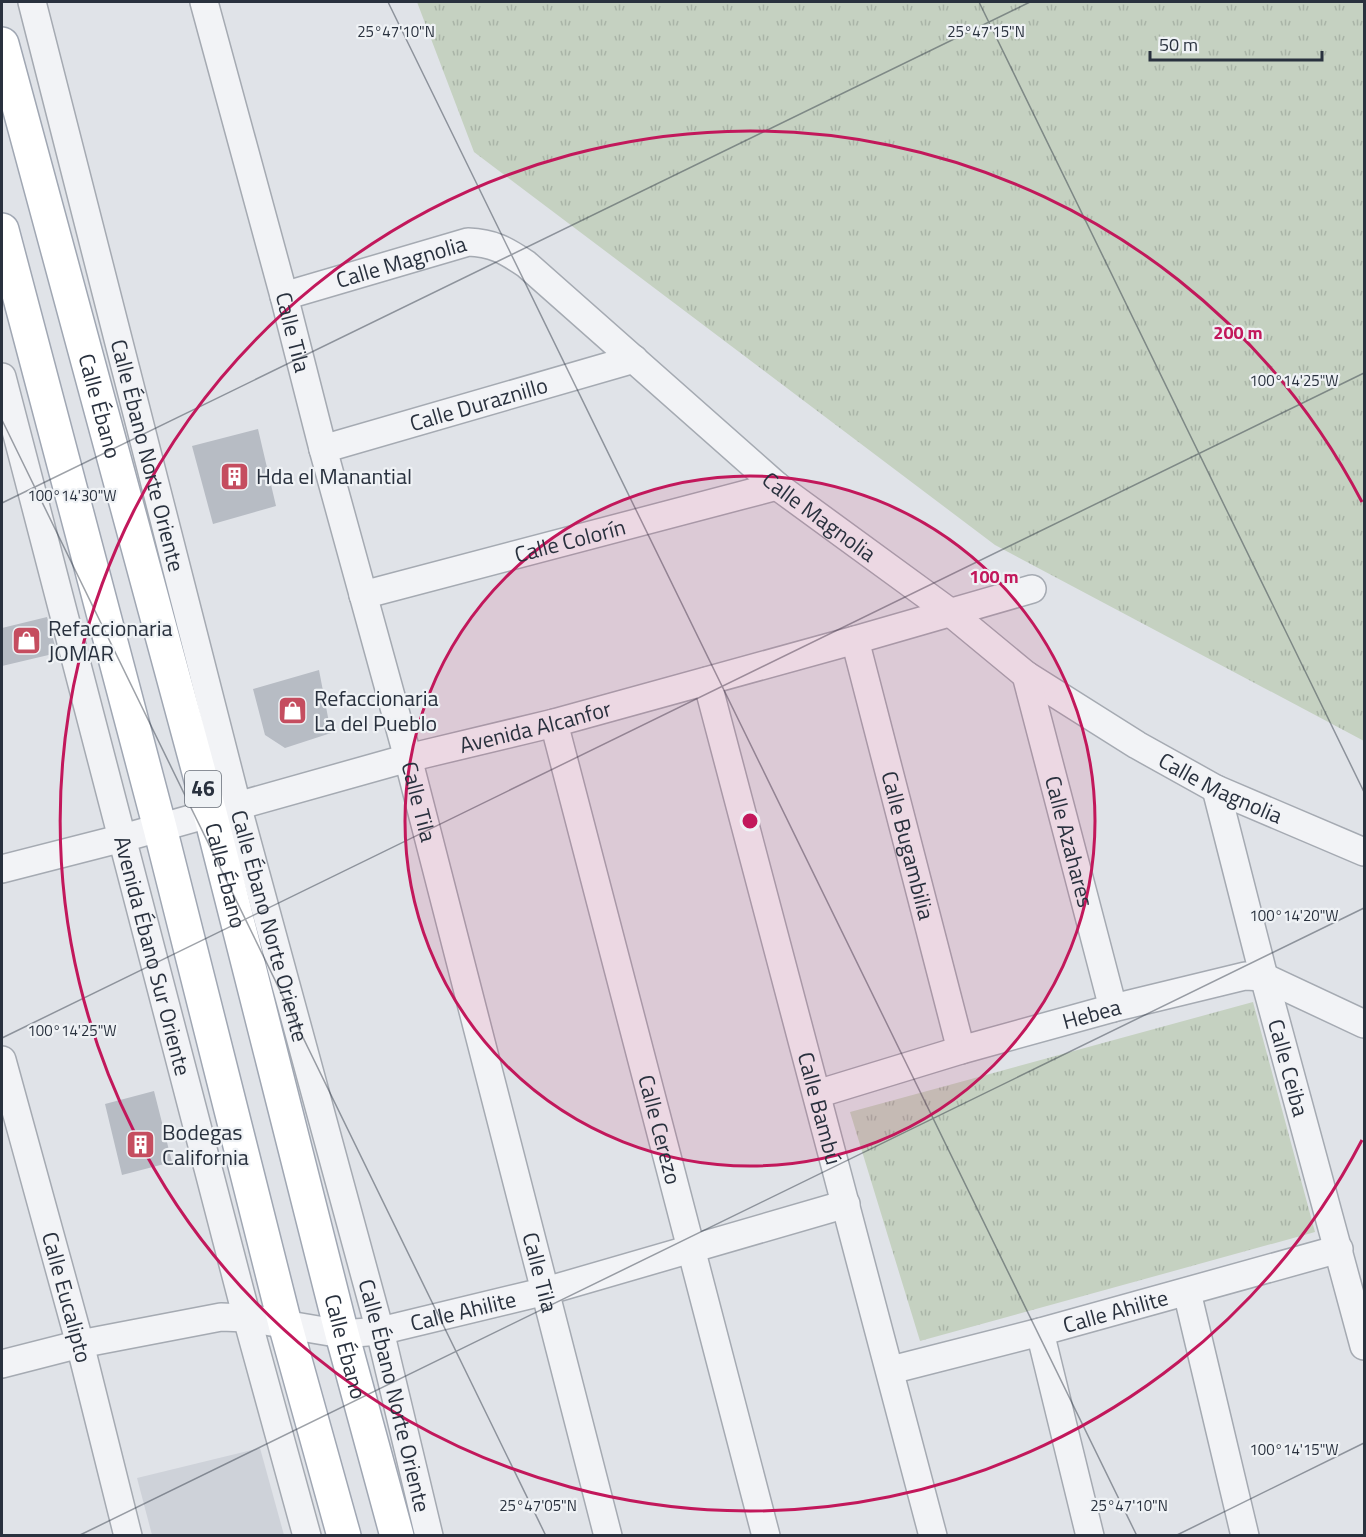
<svg xmlns="http://www.w3.org/2000/svg" width="1366" height="1537" font-family="'Titillium Web',sans-serif">
	<defs>
		<pattern id="grass-tufts" width="24" height="20" patternUnits="userSpaceOnUse" patternTransform="scale(1.5)"><rect width="24" height="20" fill="#c5d1c1"/><path d="M3 7l-1-3M5 7V3M7 7l1-3M15 17l-1-3M17 17v-4M19 17l1-3" fill="none" stroke="#a9b4a7"/></pattern>
	</defs>
	<rect width="100%" height="100%" fill="#e0e3e8"/>
	<path fill="#ced2d9" d="M260,1448L284,1535H152L137,1478Z"/>
	<path fill="url(#grass-tufts)" d="M417,2H1364V741L995,545L474,152Z
		M1253,1002L1315,1232L920,1341L850,1112Z"/>
	<path fill="#b7bcc4" d="M258,429L276,506L213,524L192,446Z
		M47,617L57,653L2,666V628Z
		M319,670L331,733L285,748L265,735L253,689Z
		M154,1091L172,1162L122,1175L105,1104Z"/>
	<g fill="none" stroke-linecap="round" stroke-linejoin="round">
		<defs>
			<g id="minor">
				<path id="s1" d="M32,2L237,805L380,1331L429,1536"/>
				<path id="s2" d="M204,2L284,296L323,449L408,758L608,1536"/>
				<path id="s3" d="M284,296L468,242C493,243 505,250 526,264L777,486L951,613L1026,675L1137,745L1216,789L1364,852"/>
				<path id="s4" d="M2,377L247,1318L307,1536"/>
				<path id="s5" d="M323,449L634,359"/>
				<path id="s6" d="M363,595L777,486"/>
				<path id="s7" d="M855,640L961,1050"/>
				<path id="s8" d="M1026,675L1113,1008"/>
				<path id="s9" d="M707,681L933,1536"/>
				<path id="s10" d="M554,723L766,1536"/>
				<path id="s11" d="M1216,789L1264,977L1364,1346"/>
				<path id="s12" d="M2,869L123,838L408,758L554,723L855,640L1032,589"/>
				<path id="s13" d="M2,1060L80,1344L128,1536"/>
				<path id="s14" d="M817,1094L961,1050L1113,1008L1245,976L1264,977L1364,1024"/>
				<path d="M1187,1292L1245,1536"/>
				<path d="M1040,1332L1090,1536"/>
				<path id="s15" d="M2,1364L80,1344L221,1317L247,1318L342,1334L380,1331L546,1291L846,1204"/>
				<path id="s16" d="M891,1370L1040,1332L1339,1249"/>
			</g>
			<g id="major">
				<path id="s17" d="M2,44L210,813L342,1334L397,1536"/>
				<path d="M2,230L160,828L285,1324L344,1536"/>
			</g>
		</defs>
		<use href="#minor" stroke="#a5aab2" stroke-width="30"/>
		<use href="#major" stroke="#a0a7b3" stroke-width="36"/>
		<use href="#minor" stroke="#f2f3f6" stroke-width="27"/>
		<use href="#major" stroke="#fff" stroke-width="33"/>
	</g>
	<path fill="none" stroke="#29313e" stroke-width="1.5" stroke-opacity="0.45" d="M388,2L1137,1536M979,2L1364,792M2,420L546,1536M2,503L1030,2M2,1038L1364,373M78,1536L1364,908M1175,1536L1364,1443"/>
	<circle cx="750" cy="821" r="345" fill="#c2185b" fill-opacity=".12"/>
	<g fill="none" stroke="#c2185b" stroke-width="3">
		<circle cx="750" cy="821" r="345"/>
		<path d="M1362 1140A690 690 0 1 1 1362 502"/>
	</g>
	<defs>
		<symbol id="building-square" viewBox="-11 -11 22 22"><rect x="-9" y="-9" width="18" height="18" rx="4" fill="#c54d5f" stroke="#eff2f5"/><path d="M-4-6H4V6H1V3H-1V6H-4ZM-2.5-4.3h1.7v1.8h-1.7ZM.8-4.3h1.7v1.8H.8ZM-2.5-1h1.7V.8h-1.7ZM.8-1h1.7V.8H.8Z" fill="#fff"/></symbol>
		<symbol id="shop-square" viewBox="-11 -11 22 22"><rect x="-9" y="-9" width="18" height="18" rx="4" fill="#c54d5f" stroke="#eff2f5"/><path d="M-5-2.5h2.3a2.7 3.5 0 0 1 5.4 0H5L5.5 6h-11ZM-1.5-2.5h3a1.5 2.3 0 0 0-3 0Z" fill="#fff"/></symbol>
	</defs>
	<g fill-rule="evenodd">
		<use href="#building-square" x="218" y="460" width="33" height="33"/>
		<use href="#shop-square" x="10" y="624" width="33" height="33"/>
		<use href="#shop-square" x="276" y="694" width="33" height="33"/>
		<use href="#building-square" x="124" y="1128" width="33" height="33"/>
	</g>
	<g text-anchor="middle" stroke-width="4.5" stroke-linejoin="round" paint-order="stroke">
		<rect fill="#eff2f5" stroke="#646b75" stroke-width="1.5" x="185" y="771" width="36" height="36" rx="4.5"/>
		<g font-size="21" font-weight="bold" fill="#29313e">
			<text x="203" y="796">46</text>
		</g>
		<g font-size="22" fill="#29313e" stroke="#eff2f5">
			<text dy="8" stroke="none"><textPath href="#s3" startOffset="122">Calle Magnolia</textPath></text>
			<text dy="8" stroke="none"><textPath href="#s2" startOffset="342">Calle Tila</textPath></text>
			<text dy="8" stroke="none"><textPath href="#s5" startOffset="162">Calle Duraznillo</textPath></text>
			<text dy="8" stroke="none"><textPath href="#s17" startOffset="375">Calle Ébano</textPath></text>
			<text dy="8" stroke="none"><textPath href="#s1" startOffset="468">Calle Ébano Norte Oriente</textPath></text>
			<text dy="8" stroke="none"><textPath href="#s3" startOffset="642">Calle Magnolia</textPath></text>
			<text dy="8" stroke="none"><textPath href="#s6" startOffset="214">Calle Colorín</textPath></text>
			<text dy="8" stroke="none"><textPath href="#s12" startOffset="552">Avenida Alcanfor</textPath></text>
			<text dy="8" stroke="none"><textPath href="#s3" startOffset="1128">Calle Magnolia</textPath></text>
			<text dy="8" stroke="none"><textPath href="#s2" startOffset="828">Calle Tila</textPath></text>
			<text dy="8" stroke="none"><textPath href="#s8" startOffset="172">Calle Azahares</textPath></text>
			<text dy="8" stroke="none"><textPath href="#s7" startOffset="212">Calle Bugambilia</textPath></text>
			<text dy="8" stroke="none"><textPath href="#s17" startOffset="861">Calle Ébano</textPath></text>
			<text dy="8" stroke="none"><textPath href="#s1" startOffset="954">Calle Ébano Norte Oriente</textPath></text>
			<text dy="8" stroke="none"><textPath href="#s4" startOffset="598">Avenida Ébano Sur Oriente</textPath></text>
			<text dy="8" stroke="none"><textPath href="#s14" startOffset="286">Hebea</textPath></text>
			<text dy="8" stroke="none"><textPath href="#s11" startOffset="288">Calle Ceiba</textPath></text>
			<text dy="8" stroke="none"><textPath href="#s9" startOffset="442">Calle Bambú</textPath></text>
			<text dy="8" stroke="none"><textPath href="#s10" startOffset="420">Calle Cerezo</textPath></text>
			<text dy="8" stroke="none"><textPath href="#s2" startOffset="1314">Calle Tila</textPath></text>
			<text dy="8" stroke="none"><textPath href="#s13" startOffset="246">Calle Eucalipto</textPath></text>
			<text dy="8" stroke="none"><textPath href="#s15" startOffset="470">Calle Ahilite</textPath></text>
			<text dy="8" stroke="none"><textPath href="#s16" startOffset="232">Calle Ahilite</textPath></text>
			<text dy="8" stroke="none"><textPath href="#s17" startOffset="1347">Calle Ébano</textPath></text>
			<text dy="8" stroke="none"><textPath href="#s1" startOffset="1440">Calle Ébano Norte Oriente</textPath></text>
		</g>
		<g font-size="22" fill="#29313e" stroke="#eff2f5" text-anchor="start">
			<text x="256" y="484">Hda el Manantial</text>
			<text x="48" y="636">Refaccionaria<tspan x="48" dy="25">JOMAR</tspan></text>
			<text x="314" y="706">Refaccionaria<tspan x="314" dy="25">La del Pueblo</tspan></text>
			<text x="162" y="1140">Bodegas<tspan x="162" dy="25">California</tspan></text>
		</g>
	</g>
	<g font-size="15" text-anchor="middle" fill="#29313e" stroke="#eff2f5" stroke-width="4.5" stroke-linejoin="round" paint-order="stroke">
		<text x="396" y="37">25°47'10"N</text>
		<text x="986" y="37">25°47'15"N</text>
		<text x="1294" y="386">100°14'25"W</text>
		<text x="72" y="501">100°14'30"W</text>
		<text x="1294" y="921">100°14'20"W</text>
		<text x="72" y="1036">100°14'25"W</text>
		<text x="1294" y="1455">100°14'15"W</text>
		<text x="538" y="1511">25°47'05"N</text>
		<text x="1129" y="1511">25°47'10"N</text>
	</g>
	<circle cx="750" cy="821" r="9" fill="#c2185b" stroke="#eff2f5" stroke-width="3"/>
	<g font-size="18" text-anchor="middle" font-weight="bold" fill="#c2185b" stroke="#eff2f5" stroke-width="4.5" stroke-linejoin="round" paint-order="stroke">
		<text x="1238" y="339">200 m</text>
		<text x="994" y="583">100 m</text>
	</g>
	<rect width="1366" height="1537" fill="none" stroke="#29313e" stroke-width="6"/>
	<path d="M1150 51v9h172v-9" fill="none" stroke="#29313e" stroke-width="3"/>
	<text x="1159" y="51" font-size="18" fill="#29313e" stroke="#eff2f5" stroke-width="4.5" paint-order="stroke">50 m</text>
</svg>
